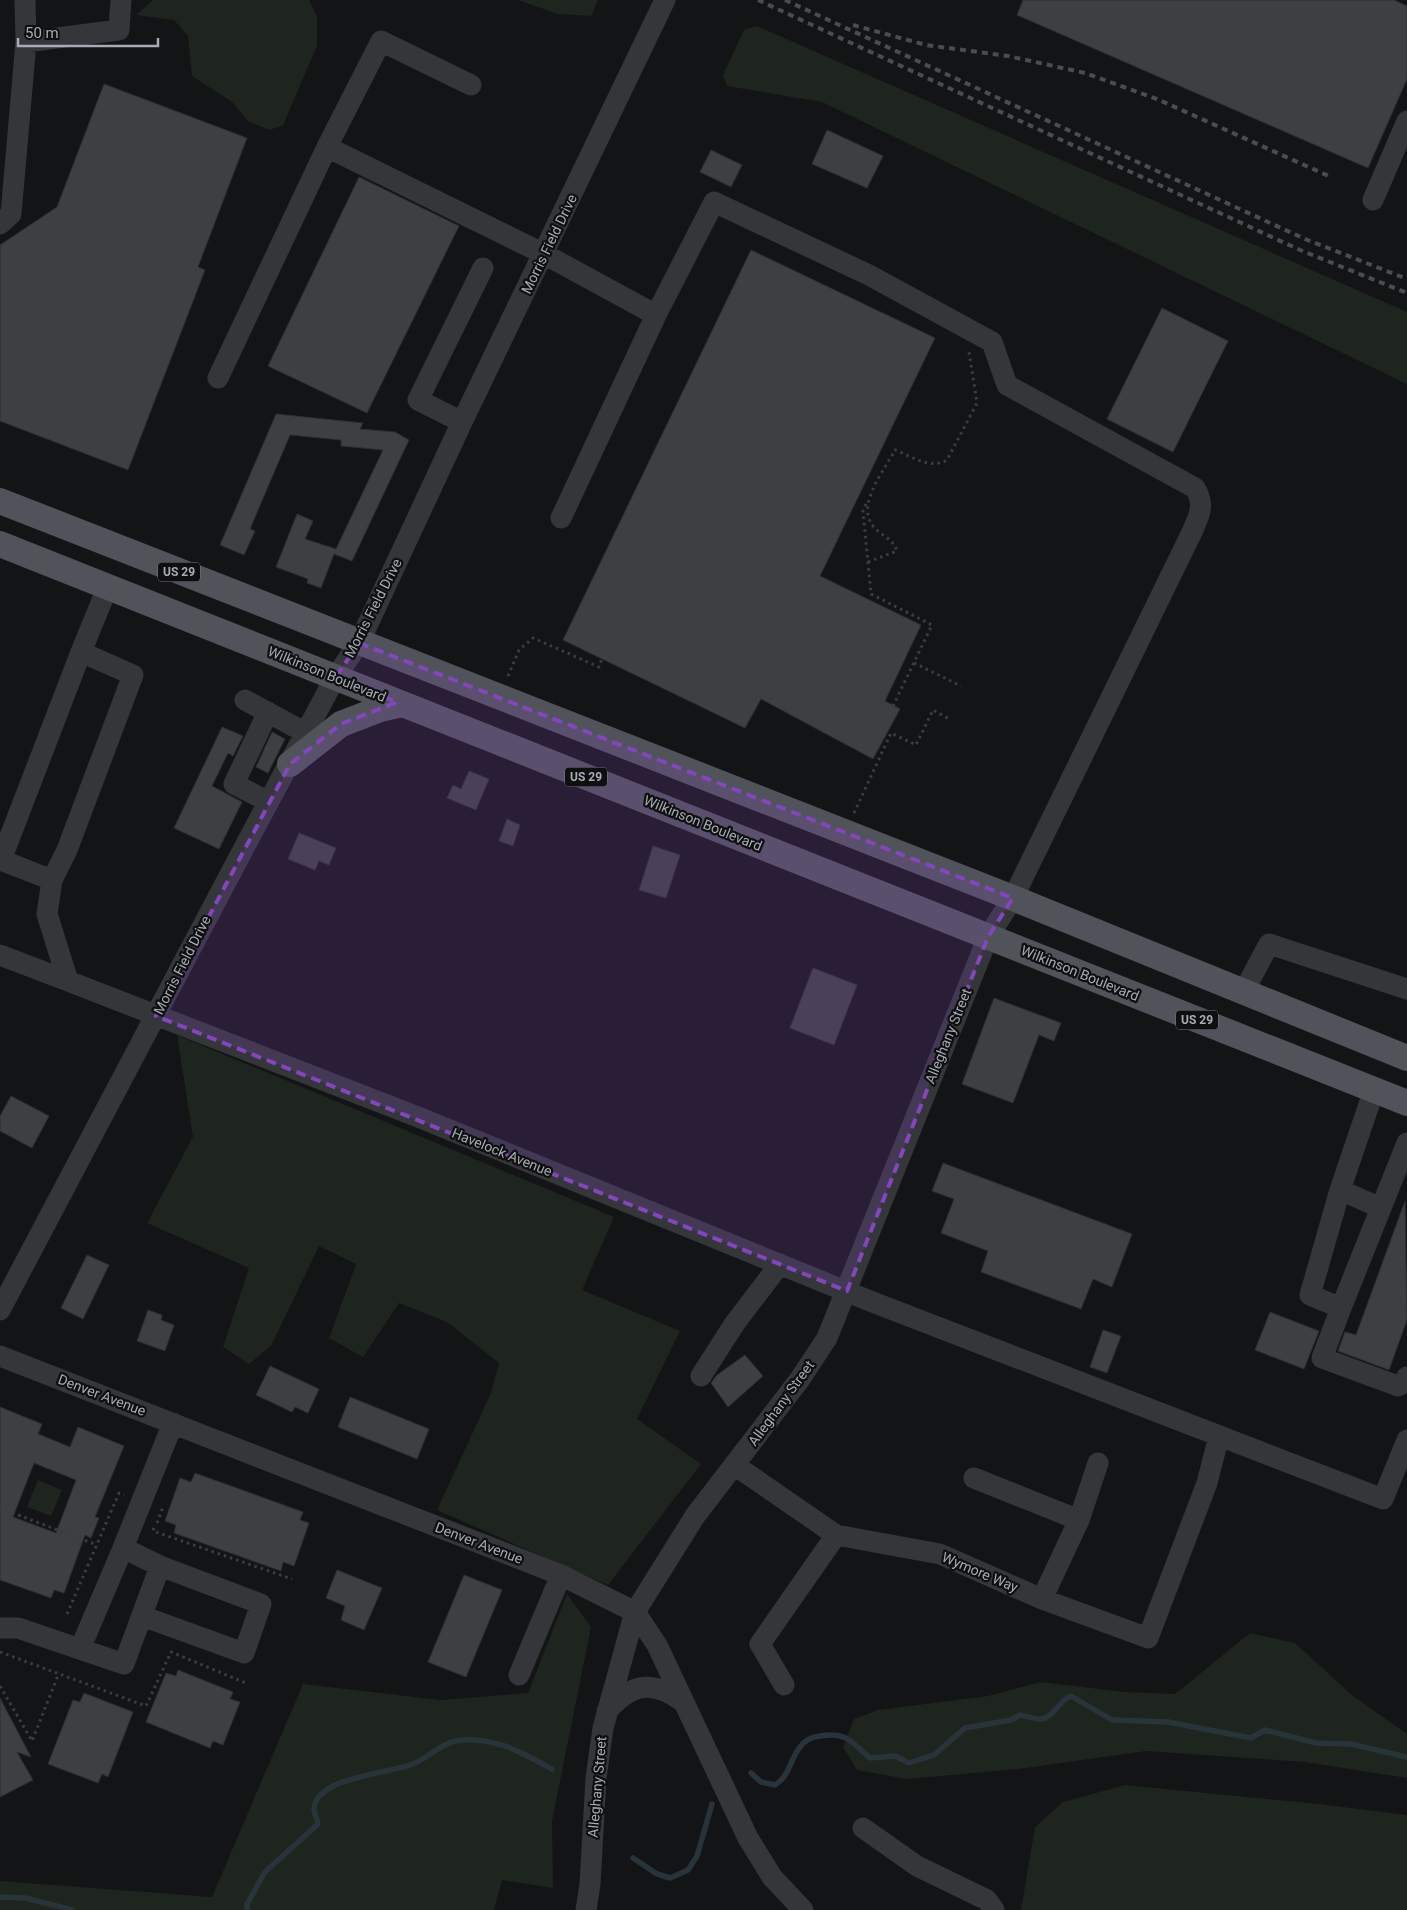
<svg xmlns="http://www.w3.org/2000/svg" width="1407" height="1910" font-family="Roboto,sans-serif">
	<rect width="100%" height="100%" fill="#131415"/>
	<path fill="#1d251e" d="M153,0H309L317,17V46L283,125L270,130L249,122L232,102L192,76L188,36L174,20L136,15Z
		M518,0H598L591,16L558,14Z
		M757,26L1407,312V384L822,102L727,86L723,75L744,30Z
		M177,1035L614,1217L582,1290L680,1331L637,1419L701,1464L608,1585L437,1510L491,1393L499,1363L447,1322L399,1303L363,1357L329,1338L356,1264L319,1246L271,1346L249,1364L223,1347L249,1268L147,1223L193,1137Z
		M38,1480L62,1490L51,1516L27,1507Z
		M567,1594L591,1627L552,1821L553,1888L502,1880L494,1910H0V1881L212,1897L303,1684L440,1700L528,1693Z
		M1250,1633L1295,1643L1353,1696L1407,1734V1778L1305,1762L1146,1751L1019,1769L907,1779L857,1770L843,1747L854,1719L878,1710L988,1696L1041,1682L1125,1692L1175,1694Z
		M1125,1785L1319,1804L1407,1815V1910H1021L1035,1827L1063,1802Z"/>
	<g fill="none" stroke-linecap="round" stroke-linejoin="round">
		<path stroke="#29343a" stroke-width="5.5" d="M751,1773L761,1782L775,1785C790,1776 790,1759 800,1747C805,1740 811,1737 820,1736C847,1732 850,1741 870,1758L895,1756L909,1763L934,1755L965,1728L1011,1720L1020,1715C1026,1716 1034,1719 1040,1719C1053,1719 1059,1700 1071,1696L1112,1720L1168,1722L1251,1738L1265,1730L1316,1743L1351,1744L1407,1757
			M633,1858L657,1874L670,1878L688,1870L697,1856L712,1804
			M0,1897L26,1898L72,1910
			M247,1910V1904L265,1872L318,1824C317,1819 314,1813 314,1809C316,1776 392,1774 415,1763C431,1756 443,1741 462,1740C496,1737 524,1754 552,1769"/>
	</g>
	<path fill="#3d3f42" stroke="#2d2e31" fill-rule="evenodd" d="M1023,0H1394L1407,6V79L1368,168L1017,15Z
		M104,84L247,138L198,267L205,270L128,470L0,421V245L57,207Z
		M827,130L883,156L867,188L812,164Z
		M711,150L742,165L731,187L700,172Z
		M359,177L459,226L367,413L268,366Z
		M751,250L935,338L820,576L921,625L885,701L900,709L873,759L761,699L745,728L563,640Z
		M1162,308L1228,341L1173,452L1107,419Z
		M276,414L363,423L360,429L395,432L409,440L352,561L334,554L321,588L307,583L308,579L276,567L297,514L313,521L305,539L336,549L383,450L341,446V440L290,435L250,529L255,531L244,555L220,545Z
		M222,727L243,736L233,756L228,753L212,786L242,802L219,849L174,828Z
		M272,732L285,739L268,773L256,767Z
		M469,771L489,779L476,810L447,798L453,785L461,789Z
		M507,819L520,825L513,846L499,841Z
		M299,833L336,848L329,865L319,861L315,870L288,859Z
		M653,846L680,855L666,898L639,890Z
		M813,968L857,985L834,1045L790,1028Z
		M994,998L1061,1023L1054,1041L1039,1035L1013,1103L962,1084Z
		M11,1096L49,1116L32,1148L0,1131V1116Z
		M943,1163L1132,1234L1112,1287L1093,1279L1081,1309L981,1272L988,1251L941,1233L954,1199L932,1191Z
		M1405,1201L1407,1320L1389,1370L1338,1351L1345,1332L1356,1335Z
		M87,1255L109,1265L83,1319L61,1308Z
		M148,1310L162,1315L161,1320L174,1325L165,1351L137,1341Z
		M1270,1312L1319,1331L1304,1369L1255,1350Z
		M1103,1330L1121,1336L1107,1373L1090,1367Z
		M745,1355L763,1376L728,1407L711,1383L717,1375Z
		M270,1366L319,1389L308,1413L295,1407L292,1412L256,1395Z
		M350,1397L429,1429L417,1459L338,1427Z
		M0,1407L42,1424L38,1434L70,1447L78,1427L124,1446L95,1517L99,1518L91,1538L85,1535L64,1593L54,1590L51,1598L0,1580ZM34,1463L76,1480L56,1533L13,1517Z
		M195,1473L303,1512L300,1520L309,1523L294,1566L283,1562L281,1571L174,1533L176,1525L165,1521L180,1478L191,1482Z
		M337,1570L382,1588L364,1630L341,1620L345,1606L326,1598Z
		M464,1575L502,1590L466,1677L428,1662Z
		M178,1670L233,1692L230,1699L240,1702L223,1745L213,1741L210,1748L146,1722L166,1673L176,1676Z
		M84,1693L133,1712L108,1777L102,1774L98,1783L48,1764L73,1700L80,1702Z
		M0,1698L31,1757L17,1752L33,1780L0,1797Z"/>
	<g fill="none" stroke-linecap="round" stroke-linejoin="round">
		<path stroke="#3a3d42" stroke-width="3" stroke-dasharray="2.5 4" stroke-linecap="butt" d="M866,504L863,511L871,594L932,625L893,706
			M868,562L897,551C893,538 881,536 873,526C856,504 884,471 895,450C911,456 930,470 947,460L977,403L969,352
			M914,663L961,686
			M508,676L519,650L533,638L599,667L602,658
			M854,813L891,733L916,745L933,710L951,720
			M0,1508L97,1545
			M157,1523L162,1510L160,1509
			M154,1528L153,1531L292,1579
			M67,1614L119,1493L124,1495
			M0,1652L146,1706L171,1652L248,1684
			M0,1686L32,1741L59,1673"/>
		<path stroke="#34363a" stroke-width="21" d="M26,42L119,30L121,0
			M327,147L381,41L471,85
			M1373,200L1407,121
			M0,224L11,214L26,42L25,0
			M218,378L327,147L544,254L656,315
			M462,422L418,400L483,268
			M561,518L656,315L714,202L869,275L992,342L1007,385L1195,488C1205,505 1200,513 1193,530L1013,898L988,937L827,1338L800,1379L695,1516L635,1612L603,1728L596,1778L590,1884L586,1910
			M81,652L108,586
			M245,700L306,733
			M268,712L234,784L269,802
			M52,880L67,850L133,675L81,652L1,860L52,880L47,914L68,981L418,1117L870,1301L1383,1499L1407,1440
			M0,955L68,981
			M1244,991L1269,944L1407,989
			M1374,1090L1340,1190L1310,1295L1341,1308L1322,1358L1398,1386L1405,1382L1407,1377
			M1340,1190L1381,1208
			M1341,1308L1407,1143
			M0,1310L254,829L335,678L359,643L462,422L665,0
			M0,1356L561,1575L635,1612L657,1645L748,1838L772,1877L803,1910
			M701,1376L735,1323L780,1264
			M736,1466L836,1535L940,1554L1042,1599L1148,1638L1207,1483L1219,1436
			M974,1478L1079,1520
			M160,1566L123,1548L173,1423
			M1042,1599L1079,1520L1098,1463
			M0,1628H18L124,1664L160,1566L261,1604L244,1653L142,1616
			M80,1649L123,1548
			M519,1675L561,1575
			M784,1685L760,1644L836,1535
			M607,1711C631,1684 651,1679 682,1701
			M863,1828L917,1866L987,1900L994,1910"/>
		<path stroke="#50535a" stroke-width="26" d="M0,501L1013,898L1407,1058
			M0,544L1407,1103
			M290,764L341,724L380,709L402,704"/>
		<path stroke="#494c52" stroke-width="4" stroke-dasharray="6 5" stroke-linecap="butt" d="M758,0L1300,250L1407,293
			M785,0L1305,239L1407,279
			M853,25L926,45L1008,56L1085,73L1157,99L1331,177"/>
	</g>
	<path fill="#8346bd" fill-opacity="0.2" stroke="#8346bd" stroke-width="4" stroke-dasharray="10 6" stroke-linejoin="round" d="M359,643L1013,898L988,937L847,1291L156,1016L290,764L341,724L397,702L335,678Z"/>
	<g text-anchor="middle" stroke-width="4.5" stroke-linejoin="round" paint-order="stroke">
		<g fill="#0f0f10" stroke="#787d84" stroke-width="1">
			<rect x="158" y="562.5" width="42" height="19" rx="4"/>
			<rect x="565" y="767.5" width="42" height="19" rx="4"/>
			<rect x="1176" y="1010.5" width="42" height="19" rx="4"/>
		</g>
		<g font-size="12" font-weight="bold" fill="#a5acb6">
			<text x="179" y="576">US 29</text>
			<text x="586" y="781">US 29</text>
			<text x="1197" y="1024">US 29</text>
		</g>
		<g font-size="14" fill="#a5acb6" stroke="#0f0f10">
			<text transform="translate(549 244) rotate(-64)" y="5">Morris Field Drive</text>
			<text transform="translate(373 608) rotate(-63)" y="5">Morris Field Drive</text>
			<text transform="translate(327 674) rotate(22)" y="5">Wilkinson Boulevard</text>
			<text transform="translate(703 823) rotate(22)" y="5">Wilkinson Boulevard</text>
			<text transform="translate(182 965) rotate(-63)" y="5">Morris Field Drive</text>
			<text transform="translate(1080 973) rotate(22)" y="5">Wilkinson Boulevard</text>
			<text transform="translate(948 1036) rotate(-68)" y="5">Alleghany Street</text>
			<text transform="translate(502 1152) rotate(22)" y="5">Havelock Avenue</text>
			<text transform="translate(102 1395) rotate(21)" y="5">Denver Avenue</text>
			<text transform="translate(781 1403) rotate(-54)" y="5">Alleghany Street</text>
			<text transform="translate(479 1543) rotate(21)" y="5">Denver Avenue</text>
			<text transform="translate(980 1572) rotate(23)" y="5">Wymore Way</text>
			<text transform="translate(597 1787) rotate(-85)" y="5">Alleghany Street</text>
		</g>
	</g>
	<path d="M18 38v8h140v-8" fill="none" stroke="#a5acb6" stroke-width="2.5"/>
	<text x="25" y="38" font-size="15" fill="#a5acb6" stroke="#0f0f10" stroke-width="4" paint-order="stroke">50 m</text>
</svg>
